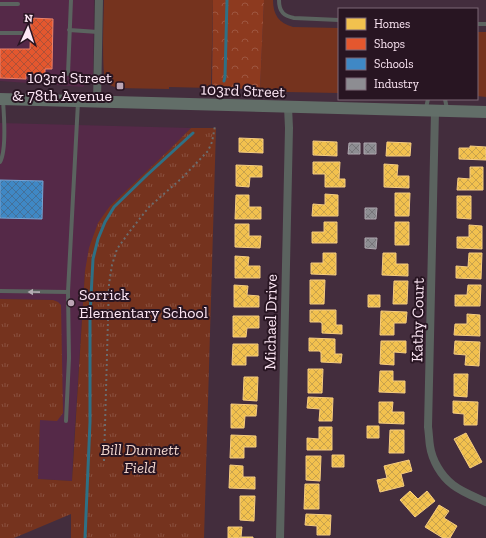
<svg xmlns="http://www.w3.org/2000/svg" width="486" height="538" font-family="'Zilla Slab',serif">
	<defs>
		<pattern id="forest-crowns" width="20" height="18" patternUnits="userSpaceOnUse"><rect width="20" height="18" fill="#8d3a1f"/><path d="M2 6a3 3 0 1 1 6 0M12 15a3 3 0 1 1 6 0" fill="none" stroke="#9e5640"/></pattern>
		<pattern id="park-tufts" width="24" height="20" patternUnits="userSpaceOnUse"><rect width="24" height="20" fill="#75331e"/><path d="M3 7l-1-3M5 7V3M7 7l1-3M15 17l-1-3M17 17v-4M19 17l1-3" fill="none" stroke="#8a513f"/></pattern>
		<pattern id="homes-cross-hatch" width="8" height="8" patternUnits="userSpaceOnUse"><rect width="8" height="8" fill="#f2c14e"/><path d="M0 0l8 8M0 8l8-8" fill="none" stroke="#c8a24d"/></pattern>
		<pattern id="shops-cross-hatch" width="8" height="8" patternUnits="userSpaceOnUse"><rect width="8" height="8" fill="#e4572e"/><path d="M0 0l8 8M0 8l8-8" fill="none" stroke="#af5138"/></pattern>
		<pattern id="schools-cross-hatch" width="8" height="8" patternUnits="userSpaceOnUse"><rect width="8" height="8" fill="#3f88c5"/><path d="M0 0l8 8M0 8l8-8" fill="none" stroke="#44719a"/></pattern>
		<pattern id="industry-cross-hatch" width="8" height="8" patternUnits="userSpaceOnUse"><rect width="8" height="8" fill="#8d8d92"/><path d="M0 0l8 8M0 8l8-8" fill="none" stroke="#767479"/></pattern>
	</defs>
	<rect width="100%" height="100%" fill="#432d3d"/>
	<path fill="#552948" d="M0,0H94L93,74L83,87L0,81Z
		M0,123L191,128L169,150L110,206L85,271L73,458L72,481L38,479L40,419L53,300L0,299Z"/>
	<path fill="#75331e" d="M104,0H213L211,88L169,87V89L117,88C113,86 108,85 106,81C101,74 104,13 104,0Z
		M264,0H273C273,15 279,23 293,27L339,28V93L286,92V90L260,89Z
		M477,32H486V97L477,96Z"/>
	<path fill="url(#forest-crowns)" d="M213,0H264L260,89L212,88Z"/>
	<path fill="url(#park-tufts)" d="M191,128H216L204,538H71V514L14,538H0V299L53,300L58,302L61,305L63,413L57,421L40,420L38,479L72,481L85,271L89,248L98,223L110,206L169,150Z"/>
	<path fill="url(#homes-cross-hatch)" stroke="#f5cc80" d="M239,138L263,139V153L239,152Z
		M313,141L337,142V156L313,155Z
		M387,142L411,143L410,156H386Z
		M470,146L486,147V160L459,159V148H470Z
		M313,162H340L339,179H345V187H325V174H313Z
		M384,164L398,165L397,176H409V188L384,187Z
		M236,165L262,166V177H250L249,187L236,186Z
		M470,167H483V190H457L458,178L470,179Z
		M395,193H410L409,216H395Z
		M325,194L338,195V216H312L313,204L325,205Z
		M236,195H249V207H261V219H235Z
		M457,196H471V219L457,218Z
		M324,222H337V243H312V232H324Z
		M395,222H409V245H395Z
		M235,224H249V236H261L260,248L235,247Z
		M469,225L482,226V249L457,248V237H469Z
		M323,253H336V275L311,274V263H323Z
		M383,253H396V264H408V276L382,275Z
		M469,253H482L481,279L456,278V266L468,267Z
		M235,256L249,257L248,266H260V278H235Z
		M310,280H325L324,304H310Z
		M394,281H408L407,304H393Z
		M234,285L248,286L247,295L259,296V307H234Z
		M468,285H481L480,306H455V295H467Z
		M368,295H380V307H368Z
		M310,310H336V325H342V334L322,333V323H321V322H310Z
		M381,311L407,312L406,323H394V335H380Z
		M467,314L480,315V336L454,335L455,324H467Z
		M233,316H259V328H247L246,337H233Z
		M309,338L335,339V354H342L341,363L321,362V352H320V351H309Z
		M381,341H406V353L394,352V365L380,364Z
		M455,341L480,342L479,366L465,365L466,355L454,354Z
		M233,344H258V356H246V365H232Z
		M308,369H323L322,393H308Z
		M380,371H393V381H405V393L379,392Z
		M454,374H468L467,397L454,396Z
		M244,377H258L257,401L243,400Z
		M308,397L333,398L332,421H319L320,409L307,408Z
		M453,401L478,402L477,425H464V414L453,413Z
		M379,402H393L392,412H404V424L379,423Z
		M231,404L257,405L256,416H245L244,428H231Z
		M367,426H379V438H367Z
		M319,427H332V450H307V438L319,439Z
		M390,430H404V453H389Z
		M466,433L482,462L470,468L454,439Z
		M231,435L256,436V447H244V458H230Z
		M332,455H344V467H332Z
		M306,456H321L320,481L306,480Z
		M409,460L412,471L401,474L404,486L380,492L377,480L387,478L384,466Z
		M230,465L243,466V477H255V489L229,488Z
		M305,484H319V509H304Z
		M410,491L418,499L427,491L435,501L415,517L400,500Z
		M240,496H255L254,521L240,520Z
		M439,505L449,511L444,518L457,526L450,538H443L425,527Z
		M306,514L331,515L330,535H317V526L305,525Z
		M228,527H242L241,537H253V538H228Z"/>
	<path fill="url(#shops-cross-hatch)" stroke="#ec826a" d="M31,18L53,19L52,69H45V74H26V79L0,78V49H30Z"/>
	<path fill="url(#schools-cross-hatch)" stroke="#78a4d3" d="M0,180L43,181L42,219L0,218Z"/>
	<path fill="url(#industry-cross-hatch)" stroke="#afa8b0" d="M349,143H360V154H348Z
		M364,143H376V154H364Z
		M365,208H377L376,219H365Z
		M365,238H377L376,249L365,248Z"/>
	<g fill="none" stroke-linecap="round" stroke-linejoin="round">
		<path stroke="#2e7085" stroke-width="3" d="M224,81L225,77L227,0
			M85,538L90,422V315L93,259L98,239L105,222L114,207L147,175L193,133"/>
		<path stroke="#6c6c6d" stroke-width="2" stroke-dasharray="2 3" stroke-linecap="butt" d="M104,461L109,284L112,265L117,249L130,231L149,207L182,178L208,151L212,142L215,126"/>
		<path stroke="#5b635f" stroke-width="4" d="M279,0C279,12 284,16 294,18L339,20
			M0,4H18
			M477,24H486
			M69,30L98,32
			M0,33H22
			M68,74L71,0
			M445,99L447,109
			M426,108L428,99
			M0,162C7,150 4,115 3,101
			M0,291L68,292
			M66,421L69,358L68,292L78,102"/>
		<path stroke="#5b635f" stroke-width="8" d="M97,102L99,0
			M435,111L428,427C429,433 429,440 430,446C432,460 441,476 453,485C462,492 475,497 486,502
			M280,538L289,128L288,107"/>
		<path stroke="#626e68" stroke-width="12" d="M0,99L486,112"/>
	</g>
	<defs><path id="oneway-solid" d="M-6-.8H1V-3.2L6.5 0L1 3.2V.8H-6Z"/></defs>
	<use fill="#b4acb2" href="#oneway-solid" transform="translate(34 292) rotate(-179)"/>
	<g fill="#bca6b5" stroke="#281522" stroke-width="1.5">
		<rect x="116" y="82" width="8" height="8" rx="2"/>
		<circle cx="71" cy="303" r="4"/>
	</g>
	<g text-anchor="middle" stroke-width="4" stroke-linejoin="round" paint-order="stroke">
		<g font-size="16" fill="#fde7f5" stroke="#281522" text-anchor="end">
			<text x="112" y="83">103rd Street<tspan x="112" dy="18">&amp; 78th Avenue</tspan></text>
			<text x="79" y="300" text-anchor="start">Sorrick<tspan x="79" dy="18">Elementary School</tspan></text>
		</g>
		<g font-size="16" fill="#fde7f5" stroke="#281522">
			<text transform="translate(243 90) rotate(2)" y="6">103rd Street</text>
			<text transform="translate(417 320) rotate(-89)" y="6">Kathy Court</text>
			<text transform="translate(270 322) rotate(-89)" y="6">Michael Drive</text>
		</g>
		<g font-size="16" font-style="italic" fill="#efd4cb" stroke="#281522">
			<text x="140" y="455">Bill Dunnett<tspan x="140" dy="18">Field</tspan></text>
		</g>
	</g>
	<rect x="338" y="8" width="140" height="92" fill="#281522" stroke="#7d6976"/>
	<rect x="346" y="18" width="20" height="12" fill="#f2c14e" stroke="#7d6976"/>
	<text x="374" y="28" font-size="12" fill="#fde7f5">Homes</text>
	<rect x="346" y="38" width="20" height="12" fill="#e4572e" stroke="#7d6976"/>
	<text x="374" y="48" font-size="12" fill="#fde7f5">Shops</text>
	<rect x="346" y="58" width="20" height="12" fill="#3f88c5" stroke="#7d6976"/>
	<text x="374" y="68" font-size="12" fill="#fde7f5">Schools</text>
	<rect x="346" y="78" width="20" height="12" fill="#8d8d92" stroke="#7d6976"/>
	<text x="374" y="88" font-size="12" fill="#fde7f5">Industry</text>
	<g transform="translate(28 28) rotate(3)" stroke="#281522" stroke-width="3" paint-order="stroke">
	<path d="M0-3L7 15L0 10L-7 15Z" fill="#fde7f5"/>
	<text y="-6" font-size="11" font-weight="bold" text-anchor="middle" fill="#fde7f5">N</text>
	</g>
</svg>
